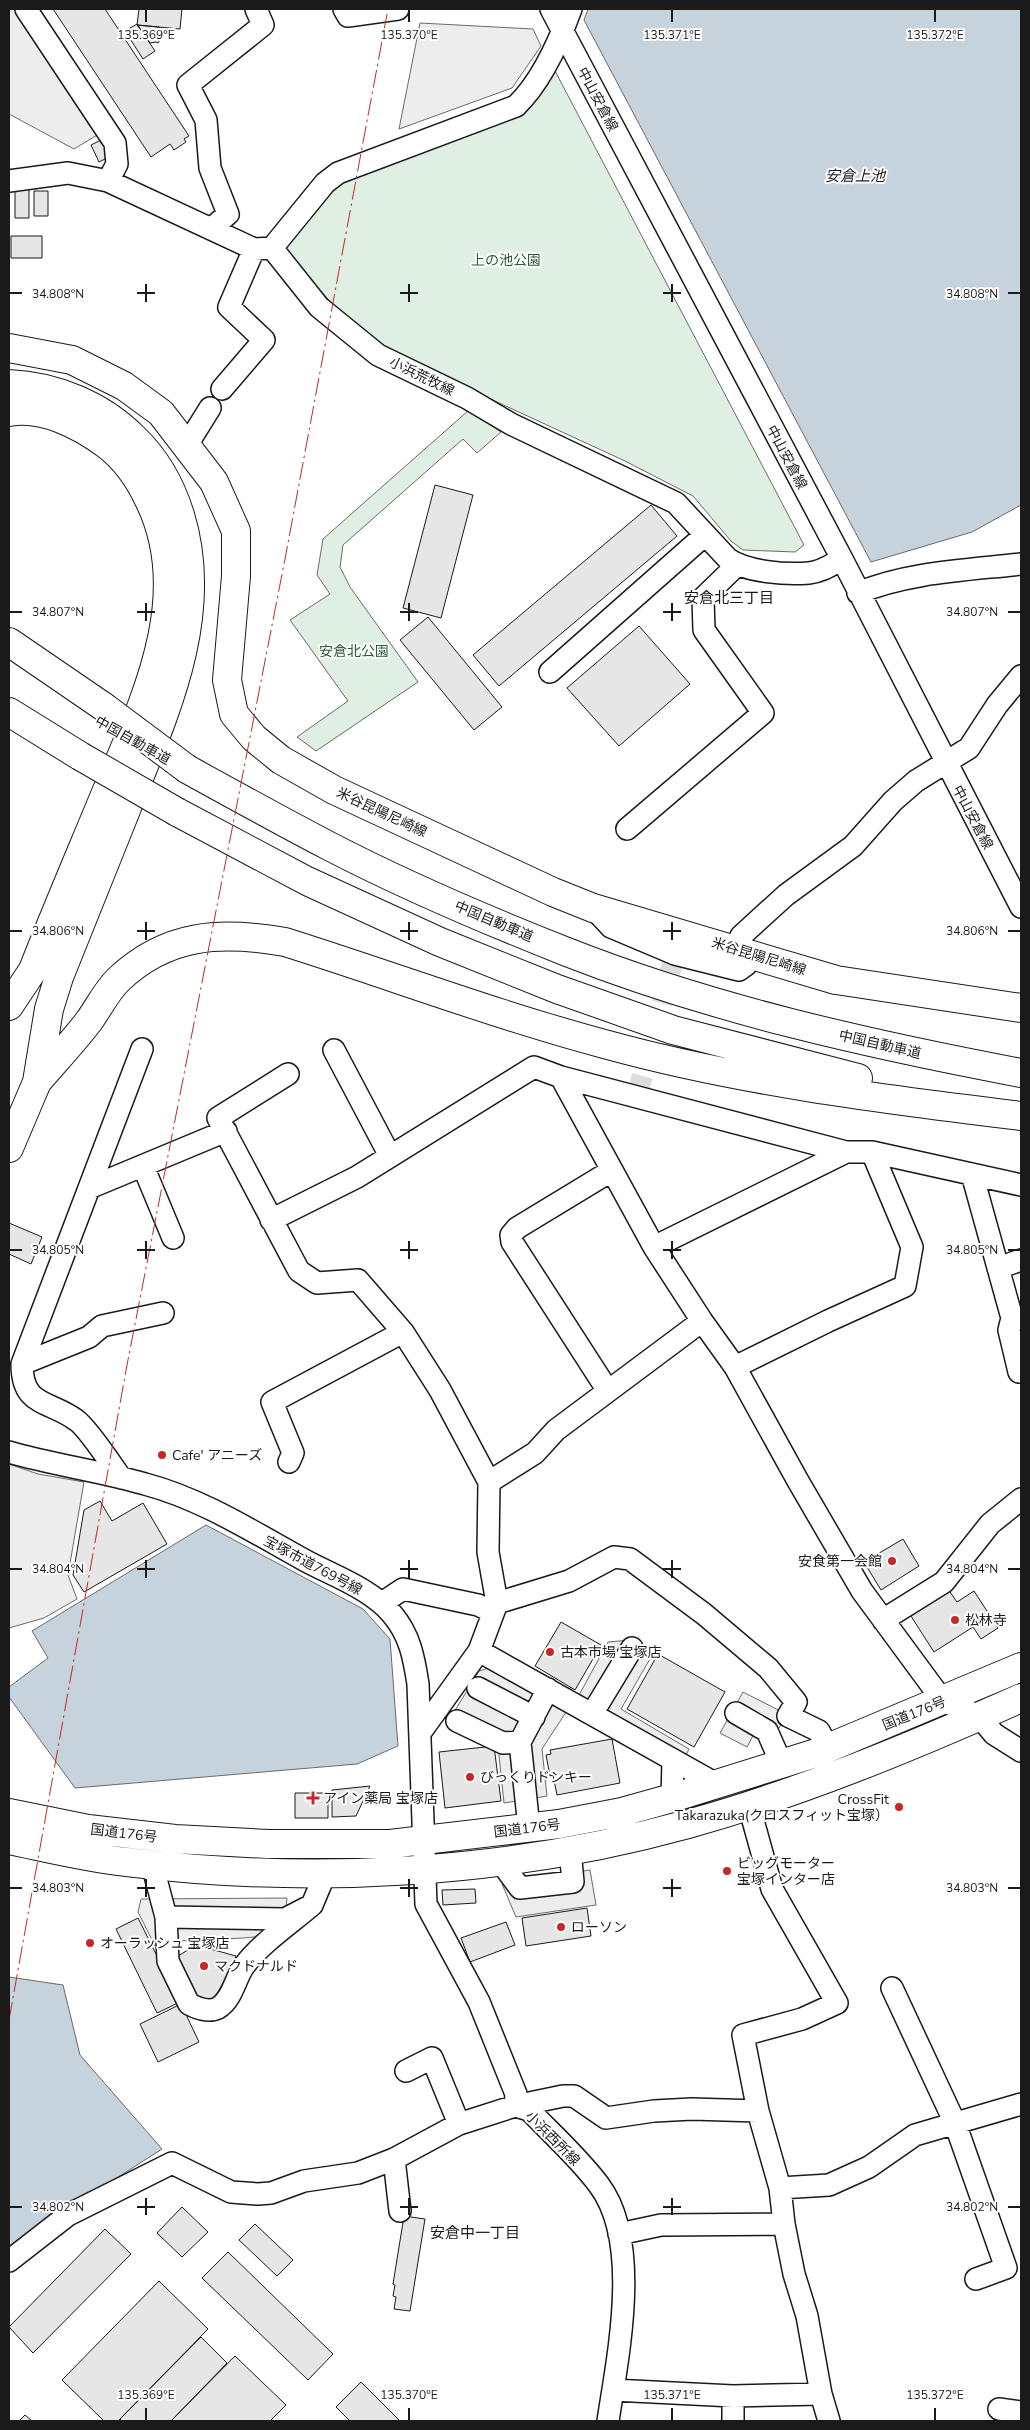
<svg xmlns="http://www.w3.org/2000/svg" width="1030" height="2430" font-family="'Nunito Sans','Noto Sans JP',sans-serif">
	<rect width="100%" height="100%" fill="#fff"/>
	<path fill="#e0efe3" stroke="#6a6a6a" d="M554,69L804,545L795,552L743,550L731,541L693,496L625,461L393,354L353,327L282,248L333,186L518,114Z
		M469,410L501,432L477,453L463,439L343,545L340,567L350,587L418,682L316,751L297,737L348,701L290,620L330,594L317,575L323,539Z"/>
	<path fill="#ededed" stroke="#6a6a6a" d="M9,9H14L22,20L99,134L74,149L9,114Z
		M420,23L533,29L541,46L512,88L399,129Z
		M9,1464L38,1474L84,1482L68,1575L77,1599L44,1618L9,1628Z
		M630,1640L654,1652L621,1709L689,1749L683,1761L579,1695L608,1642Z
		M495,1666L568,1709L542,1749L547,1796L504,1803L498,1746L448,1722L479,1671Z
		M743,1692L786,1714L779,1728L754,1734L747,1747L720,1733Z
		M590,1870L596,1905L516,1917L502,1884Z
		M287,1898L285,1919L274,1935L244,1938L179,1941L155,1946L138,1912L141,1899Z"/>
	<path fill="#c6d2dc" stroke="#6a6a6a" d="M588,9H1021V505L972,532L871,562L584,20Z
		M206,1525L363,1609L390,1639L398,1746L357,1764L75,1788L9,1697V1687L48,1658L32,1631Z
		M9,1977L63,1985L80,2055L162,2149L9,2247Z"/>
	<path fill="#e6e6e6" stroke="#1a1a1a" d="M53,9H105L189,136L184,139L186,142L174,150L170,144L151,157Z
		M139,9H182L180,29L137,25Z
		M137,24L155,51L143,59L125,31Z
		M137,25L159,27L164,34L158,43L156,42L150,43Z
		M101,140L109,157L99,162L91,145Z
		M15,189H29V218H15Z
		M34,191H48V216H34Z
		M11,236H42V258H11Z
		M435,485L473,495L441,618L403,608Z
		M651,505L677,536L499,686L473,655Z
		M428,617L502,707L474,730L400,640Z
		M639,626L690,684L619,746L567,688Z
		M9,1223L42,1237L31,1264L9,1254Z
		M100,1501L112,1521L143,1503L167,1544L84,1592L73,1575L84,1510Z
		M903,1539L919,1566L881,1590L864,1562Z
		M948,1589L957,1602L974,1591L998,1628L981,1639L973,1627L934,1652L909,1613Z
		M561,1622L601,1645L575,1690L535,1666Z
		M658,1654L725,1692L694,1747L627,1709Z
		M612,1739L620,1783L557,1795L553,1775L550,1776L546,1755L551,1754L550,1750Z
		M494,1746L501,1801L445,1808L439,1752Z
		M370,1786L356,1816L332,1817V1790Z
		M295,1793H328V1818H295Z
		M475,1889L476,1903L443,1905L442,1890Z
		M587,1908L591,1936L526,1946L522,1918Z
		M138,1918L180,2002L157,2013L116,1929Z
		M506,1922L515,1945L470,1962L461,1938Z
		M196,1945L236,1956L219,1996L198,2004L177,1970L178,1956Z
		M181,2004L199,2042L158,2062L140,2024Z
		M182,2207L208,2232L182,2257L157,2233Z
		M404,2216L425,2219L410,2311L394,2309L396,2297L393,2296L395,2285L393,2284Z
		M255,2224L293,2260L277,2276L239,2240Z
		M105,2229L131,2254L33,2353L9,2327Z
		M228,2252L333,2354L308,2380L202,2278Z
		M159,2281L208,2329L118,2421H104L62,2380Z
		M201,2337L227,2363L171,2421H122L120,2419Z
		M235,2356L286,2405L270,2421H171Z
		M361,2382L400,2421H350L336,2407Z
		M25,2415L32,2421H19Z"/>
	<g fill="none" stroke-linecap="round" stroke-linejoin="round">
		<path stroke="#ddd" stroke-width="21" stroke-dasharray="21 11" stroke-linecap="butt" d="M637,1096L675,954"/>
		<defs>
			<path id="minor" d="M26,9L115,143L117,164L108,181
				M344,9L348,16L398,9
				M551,9L842,559L1021,907
				M9,181L68,173L108,181L254,249L272,248L319,307L378,355L467,398L511,424L676,503L728,559C747,572 786,575 809,573C821,572 831,565 842,559
				M211,229L228,214L210,168L206,120L188,85L263,25L256,9
				M272,248L325,183L338,173L516,106C542,81 559,42 571,9
				M222,389L264,340L229,307L254,249
				M187,445L210,408
				M858,593C908,572 968,570 1021,564
				M550,672L705,535
				M627,829L763,713L704,630L703,598L737,565
				M598,913L611,927L675,954L739,970L746,965L751,954
				M737,949L741,936L786,895L853,846L893,801L916,781L969,748L997,705L1021,676
				M334,1050L390,1156
				M288,1074L218,1118L299,1271L317,1283L358,1280L403,1332L440,1390L489,1482L488,1552L497,1603L479,1651L420,1733
				M561,1077L654,1247L702,1321L735,1367L798,1481L862,1591L943,1701L979,1716L994,1734L1021,1751
				M143,1166L173,1238
				M606,1174L517,1228L511,1235L512,1242L608,1391
				M972,1174L1012,1318L1009,1330L1019,1372
				M89,1188L226,1131
				M271,1220L357,1177L534,1067L561,1077L846,1152H872L1021,1185
				M654,1247L846,1152
				M998,1268L1021,1260
				M22,1364L89,1337L102,1326L163,1313
				M735,1367L828,1321L905,1286L912,1247L872,1152
				M9,1452C54,1465 100,1471 145,1484C202,1499 255,1533 306,1561C334,1576 371,1589 392,1614C410,1635 414,1658 418,1684L426,1904L479,2002L516,2094L515,2106L529,2110C552,2134 579,2158 599,2185C642,2242 618,2355 608,2421
				M289,1462L293,1453L272,1402L403,1332
				M121,1478C112,1465 87,1427 76,1420C49,1400 22,1407 22,1364L142,1049
				M489,1482L535,1453L556,1430L702,1321
				M382,1603L403,1589L478,1605L493,1612
				M497,1603L569,1581L614,1557L630,1559L704,1614L768,1668L796,1702L788,1716L819,1731L828,1748
				M883,1620L944,1582L990,1524L1021,1499
				M479,1651L718,1785
				M478,1688L534,1717
				M736,1713L767,1731L782,1765
				M592,1714L632,1648
				M457,1721L503,1743L520,1742
				M672,1798L673,1760
				M749,1806L772,1889L837,2003L802,2019L743,2035L758,2111
				M529,1828L520,1742L548,1689
				M500,1861L520,1888L573,1882L570,1850
				M152,1864L166,1917L285,1919L312,1905L325,1874
				M166,1917L168,1961L189,2004C197,2008 208,2013 218,2008C232,2000 235,1979 244,1966C260,1944 291,1923 312,1905
				M892,1988L955,2123L1006,2268L976,2279
				M406,2071L432,2058L459,2124
				M394,2159L400,2211
				M780,2188L829,2185L869,2167L915,2135L1021,2104
				M619,2234L661,2225L784,2224
				M9,2261L68,2215L172,2163L231,2192L258,2194L271,2193L304,2181L358,2173L394,2159L459,2124L515,2106L563,2096H574L606,2118L654,2111L692,2109L758,2111L780,2188L784,2224L794,2274L807,2316L821,2394L829,2421
				M613,2390L733,2396V2421
				M733,2396L821,2394
				M999,2409L1021,2412"/>
			<path id="major" d="M9,348L72,360L124,386L161,413L214,482L236,531V576L227,680L234,714L254,738L281,760L334,790L553,892L593,908L836,980L1021,1008"/>
			<path id="highway" d="M9,384C55,386 101,405 134,438C156,459 171,486 180,515C211,615 165,713 128,805C105,862 82,920 59,977L49,1009L37,1082L9,1148
				M9,412C43,406 80,425 107,445C125,459 138,477 148,498C198,596 143,704 105,795C81,853 56,911 33,970L9,1006
				M9,642L104,707
				M9,712L80,756
				M187,769C234,795 281,821 329,846C406,886 486,920 567,952C712,1009 868,1044 1021,1073
				M177,812L307,881L440,942L557,989L673,1030L858,1078
				M37,1082C54,1062 73,1042 89,1021C99,1007 106,992 118,980C167,933 222,931 285,942C393,976 499,1016 608,1045C743,1082 883,1099 1021,1116
				M9,1813L88,1829L175,1839L268,1844H390L559,1824L622,1812L672,1798L816,1753L1021,1667
				M9,1840C48,1848 87,1858 127,1862C314,1885 507,1874 688,1824C803,1792 913,1746 1021,1698"/>
		</defs>
		<use href="#minor" stroke="#1a1a1a" stroke-width="24"/>
		<use href="#major" stroke="#1a1a1a" stroke-width="30"/>
		<use href="#highway" stroke="#1a1a1a" stroke-width="30"/>
		<use href="#minor" stroke="#fff" stroke-width="21"/>
		<use href="#major" stroke="#fff" stroke-width="28"/>
		<use href="#highway" stroke="#fff" stroke-width="28"/>
		<defs>
			<path id="highway-bridge" d="M104,707L187,769
				M80,756L177,812"/>
		</defs>
		<use href="#highway-bridge" stroke="#1a1a1a" stroke-width="30" stroke-linecap="butt"/>
		<use href="#highway-bridge" stroke="#fff" stroke-width="28"/>
		<path stroke="#c62828" stroke-width="1" stroke-dasharray="18 4 2.5 4" stroke-linecap="butt" d="M9,2020L127,1365L285,559L388,9"/>
	</g>
	<path fill="none" stroke="#1a1a1a" stroke-width="2" d="M146,10V22M409,10V22M672,10V22M935,10V22M146,284V302M409,284V302M672,284V302M10,293H22M137,293H155M400,293H418M663,293H681M1008,293H1020M146,603V621M409,603V621M672,603V621M10,612H22M137,612H155M400,612H418M663,612H681M1008,612H1020M146,922V940M409,922V940M672,922V940M10,931H22M137,931H155M400,931H418M663,931H681M1008,931H1020M146,1241V1259M409,1241V1259M672,1241V1259M10,1250H22M137,1250H155M400,1250H418M663,1250H681M1008,1250H1020M146,1560V1578M409,1560V1578M672,1560V1578M10,1569H22M137,1569H155M400,1569H418M663,1569H681M1008,1569H1020M146,1879V1897M409,1879V1897M672,1879V1897M10,1888H22M137,1888H155M400,1888H418M663,1888H681M1008,1888H1020M146,2198V2215M409,2198V2215M672,2198V2215M10,2207H22M137,2207H155M400,2207H418M663,2207H681M1008,2207H1020M146,2408V2420M409,2408V2420M672,2408V2420M935,2408V2420"/>
	<g fill="#c62828" stroke="#fff" stroke-width="2">
		<circle cx="162" cy="1455" r="5"/>
		<circle cx="892" cy="1561" r="5"/>
		<circle cx="955" cy="1620" r="5"/>
		<circle cx="550" cy="1652" r="5"/>
		<circle cx="470" cy="1777" r="5"/>
		<path d="M310.5 1790.5h5v5h5v5h-5v5h-5v-5h-5v-5h5z"/>
		<circle cx="899" cy="1807" r="5"/>
		<circle cx="727" cy="1871" r="5"/>
		<circle cx="561" cy="1927" r="5"/>
		<circle cx="90" cy="1943" r="5"/>
		<circle cx="204" cy="1966" r="5"/>
	</g>
	<g text-anchor="middle" stroke-width="4" stroke-linejoin="round" paint-order="stroke">
		<g font-size="14" fill="#1a1a1a" stroke="#fff">
			<text transform="translate(598 99) rotate(62)" y="5">中山安倉線</text>
			<text transform="translate(422 376) rotate(26)" y="5">小浜荒牧線</text>
			<text transform="translate(787 457) rotate(62)" y="5">中山安倉線</text>
			<text transform="translate(133 740) rotate(29)" y="5">中国自動車道</text>
			<text transform="translate(382 812) rotate(25)" y="5">米谷昆陽尼崎線</text>
			<text transform="translate(973 817) rotate(62)" y="5">中山安倉線</text>
			<text transform="translate(494 921) rotate(23)" y="5">中国自動車道</text>
			<text transform="translate(759 956) rotate(17)" y="5">米谷昆陽尼崎線</text>
			<text transform="translate(880 1044) rotate(13)" y="5">中国自動車道</text>
			<text transform="translate(313 1565) rotate(28)" y="5">宝塚市道769号線</text>
			<text transform="translate(914 1713) rotate(-22)" y="5">国道176号</text>
			<text transform="translate(527 1828) rotate(-7)" y="5">国道176号</text>
			<text transform="translate(124 1833) rotate(7)" y="5">国道176号</text>
			<text transform="translate(553 2138) rotate(45)" y="5">小浜西所線</text>
		</g>
		<g font-size="14" fill="#2b5a34" stroke="#fff">
			<text x="506" y="265">上の池公園</text>
			<text x="354" y="656">安倉北公園</text>
		</g>
		<g font-size="14" fill="#1a1a1a" stroke="#fff" text-anchor="start">
			<text x="172" y="1460">Cafe' アニーズ</text>
			<text x="882" y="1566" text-anchor="end">安食第一会館</text>
			<text x="965" y="1625">松林寺</text>
			<text x="560" y="1657">古本市場 宝塚店</text>
			<text x="480" y="1782">びっくりドンキー</text>
			<text x="323" y="1803">アイン薬局 宝塚店</text>
			<text x="889" y="1804" text-anchor="end">CrossFit<tspan x="889" dy="16">Takarazuka(クロスフィット宝塚）</tspan></text>
			<text x="737" y="1868">ビッグモーター<tspan x="737" dy="16">宝塚インター店</tspan></text>
			<text x="571" y="1932">ローソン</text>
			<text x="100" y="1948">オーラッシュ 宝塚店</text>
			<text x="214" y="1971">マクドナルド</text>
		</g>
		<g font-size="15" font-style="italic" fill="#1a1a1a" stroke="#fff">
			<text x="855" y="181">安倉上池</text>
		</g>
		<g font-size="15" fill="#1a1a1a" stroke="#fff">
			<text x="729" y="603">安倉北三丁目</text>
			<text x="475" y="2238">安倉中一丁目</text>
		</g>
	</g>
	<g font-size="12" text-anchor="middle" fill="#1a1a1a" stroke="#fff" stroke-width="4" stroke-linejoin="round" paint-order="stroke">
		<text x="146" y="39">135.369°E</text>
		<text x="409" y="39">135.370°E</text>
		<text x="672" y="39">135.371°E</text>
		<text x="935" y="39">135.372°E</text>
		<text x="58" y="298">34.808°N</text>
		<text x="972" y="298">34.808°N</text>
		<text x="58" y="616">34.807°N</text>
		<text x="972" y="616">34.807°N</text>
		<text x="58" y="935">34.806°N</text>
		<text x="972" y="935">34.806°N</text>
		<text x="58" y="1254">34.805°N</text>
		<text x="972" y="1254">34.805°N</text>
		<text x="58" y="1573">34.804°N</text>
		<text x="972" y="1573">34.804°N</text>
		<text x="58" y="1892">34.803°N</text>
		<text x="972" y="1892">34.803°N</text>
		<text x="58" y="2211">34.802°N</text>
		<text x="972" y="2211">34.802°N</text>
		<text x="146" y="2399">135.369°E</text>
		<text x="409" y="2399">135.370°E</text>
		<text x="672" y="2399">135.371°E</text>
		<text x="935" y="2399">135.372°E</text>
	</g>
	<rect width="1030" height="2430" fill="none" stroke="#1a1a1a" stroke-width="20"/>
</svg>
